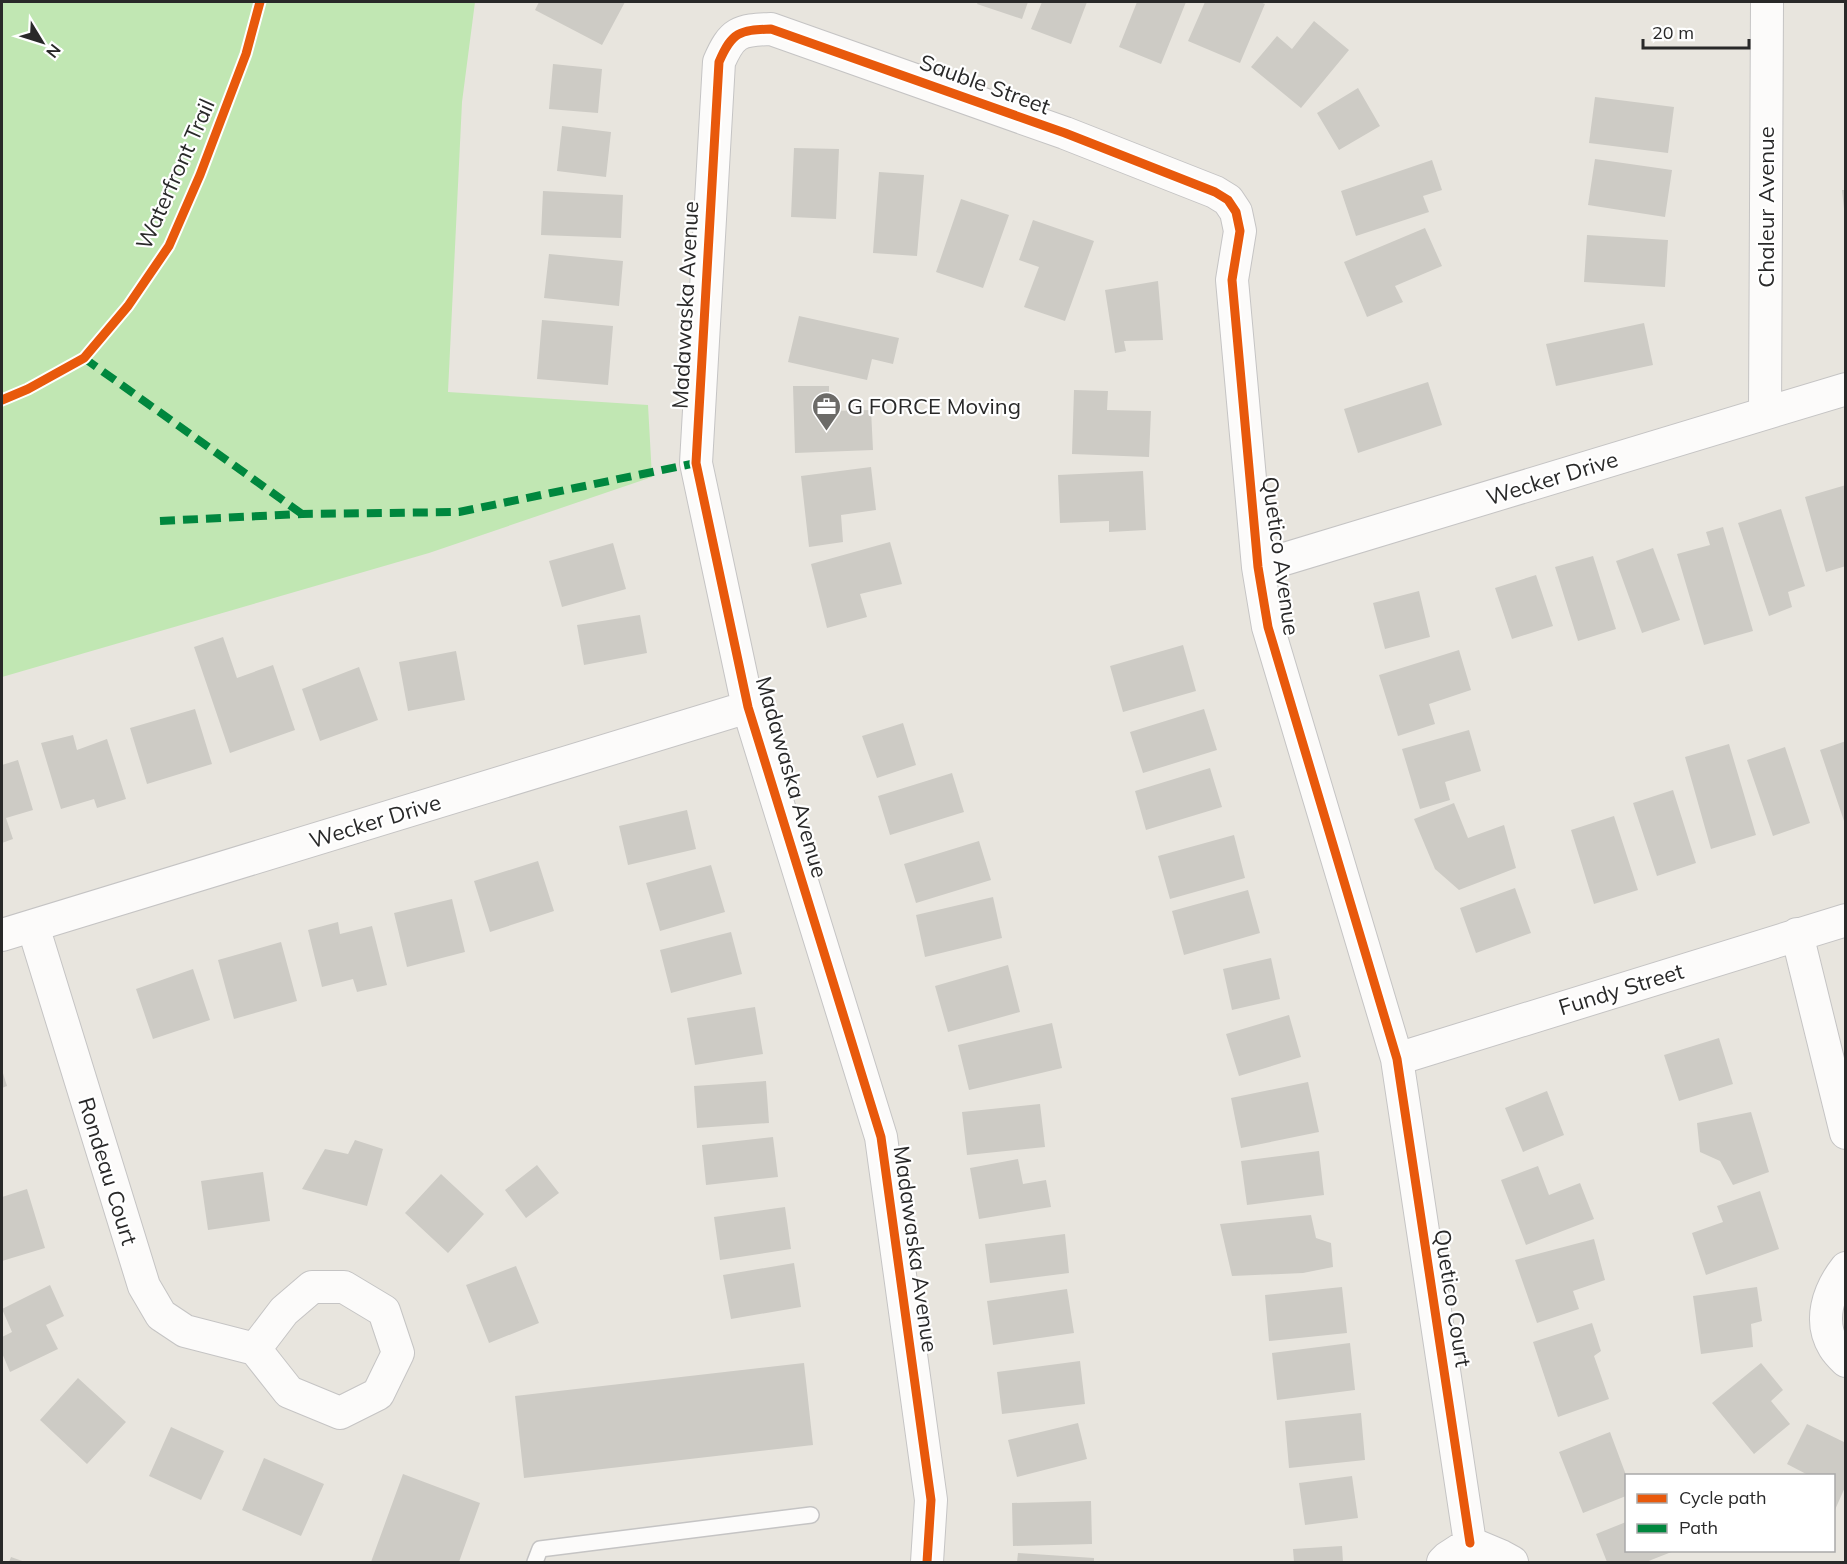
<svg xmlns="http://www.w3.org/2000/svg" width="1847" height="1564" font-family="Mulish,sans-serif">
	<rect width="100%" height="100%" fill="#e8e5de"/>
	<path fill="#c1e7b3" d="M2,2H475L462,102L448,392L648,405L652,477L429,553L2,677Z"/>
	<path fill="#cdcbc5" d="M539,2H625L602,45L535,10Z
		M978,2H1028L1022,19L977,4Z
		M1042,2H1087L1071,44L1031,29Z
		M1137,2H1186L1161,64L1119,47Z
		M1205,2H1260L1265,4L1240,63L1188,41Z
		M1314,21L1349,50L1301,108L1251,67L1277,36L1292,49Z
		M553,64L602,69L598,113L549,109Z
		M1358,88L1380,126L1339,150L1317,113Z
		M1595,97L1674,107L1668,153L1589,143Z
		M562,126L611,132L606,177L557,171Z
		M794,148L839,149L836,219L791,217Z
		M1595,159L1672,170L1665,217L1588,205Z
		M1432,160L1442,190L1423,196L1429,212L1356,236L1341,191Z
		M879,172L924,175L917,256L873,253Z
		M1842,190H1846V208L1844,209Z
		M543,191L623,195L621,238L541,235Z
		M961,199L1009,215L983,288L936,272Z
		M1033,220L1094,241L1065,321L1024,307L1039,267L1019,260Z
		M1425,228L1442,266L1395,286L1403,302L1367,317L1344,262Z
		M1587,235L1668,240L1665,287L1584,282Z
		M549,254L623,261L619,306L544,298Z
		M1158,281L1163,340L1124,341L1126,351L1115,353L1105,290Z
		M799,316L899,338L893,364L872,359L867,380L788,362Z
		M542,320L613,326L608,385L537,379Z
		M1644,323L1653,365L1556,386L1546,344Z
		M1428,382L1442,425L1358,453L1344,409Z
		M793,386H829V411L871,410L873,450L795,453Z
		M1074,390L1108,391L1107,410L1151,411L1149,457L1072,454Z
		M871,467L876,510L841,515L843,542L809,547L801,476Z
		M1143,471L1146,530L1109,532V521L1060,523L1058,475Z
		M1846,485V566L1826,572L1805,497Z
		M1781,509L1805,586L1788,592L1792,607L1769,616L1738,523Z
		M1723,527L1753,631L1704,645L1677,554L1710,545L1706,532Z
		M890,542L902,584L860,594L867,617L827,628L811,564Z
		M613,543L626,589L562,607L549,561Z
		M1653,548L1680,620L1642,633L1616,561Z
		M1593,556L1616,629L1578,641L1555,567Z
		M1536,575L1553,626L1512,639L1495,588Z
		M1419,591L1430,637L1385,649L1373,603Z
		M640,615L647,653L584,665L577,625Z
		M223,637L237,678L273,665L295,730L230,753L194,647Z
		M1183,645L1196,691L1123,712L1110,666Z
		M1459,650L1471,690L1429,704L1435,724L1398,736L1379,675Z
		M456,651L465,700L408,711L399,662Z
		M359,667L378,720L320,741L302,689Z
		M195,709L212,764L147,784L130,728Z
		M1204,709L1217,750L1143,773L1130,732Z
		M903,723L916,765L877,778L862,736Z
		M1469,730L1481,771L1445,782L1450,800L1420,809L1402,749Z
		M73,735L77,750L107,739L126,799L97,808L94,799L61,809L41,743Z
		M1846,741V824H1845L1820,750Z
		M1729,744L1756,835L1711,849L1685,757Z
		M1785,747L1810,823L1773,836L1747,760Z
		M18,760L33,810L6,818L13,839L2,843V765Z
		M1210,768L1222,807L1146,830L1135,791Z
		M952,773L964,812L890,835L878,796Z
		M1673,790L1696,863L1657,876L1633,803Z
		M1454,803L1468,838L1504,825L1516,868L1459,890L1435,869L1414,819Z
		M687,810L696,849L628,865L619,826Z
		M1614,816L1638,890L1594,904L1571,830Z
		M1234,835L1245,878L1170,899L1158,856Z
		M979,841L991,880L916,903L904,864Z
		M538,861L554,911L490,932L474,881Z
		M711,865L725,912L660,931L646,883Z
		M1515,888L1531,933L1476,953L1460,908Z
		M1248,890L1260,933L1184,955L1172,911Z
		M993,897L1002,938L925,957L916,915Z
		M452,899L465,952L407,967L394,913Z
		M338,922L340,934L372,926L387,985L357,992L353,979L322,987L308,930Z
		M731,932L742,974L671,993L660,950Z
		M281,942L297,1001L234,1019L218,960Z
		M1271,958L1280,999L1232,1010L1223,969Z
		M1008,965L1020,1012L948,1032L935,986Z
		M193,969L210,1020L153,1039L136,989Z
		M755,1007L763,1054L695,1065L687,1018Z
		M1289,1015L1301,1057L1239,1076L1226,1034Z
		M1052,1023L1062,1068L969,1090L958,1045Z
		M1719,1038L1733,1084L1679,1101L1664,1055Z
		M2,1070L7,1086L2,1088Z
		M766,1081L769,1123L697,1128L694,1086Z
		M1308,1082L1319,1132L1241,1148L1231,1098Z
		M1547,1091L1564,1135L1523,1152L1505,1108Z
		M1040,1104L1045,1147L967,1155L962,1112Z
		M1751,1112L1769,1172L1733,1185L1720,1161L1700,1152L1697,1123Z
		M773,1137L778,1177L706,1185L702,1145Z
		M355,1140L383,1149L367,1206L302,1189L325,1149L348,1154Z
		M1319,1151L1324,1195L1247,1205L1241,1161Z
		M1018,1159L1023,1184L1046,1180L1051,1207L979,1219L970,1168Z
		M537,1165L559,1193L526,1218L505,1190Z
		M1538,1166L1549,1195L1580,1183L1594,1219L1526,1245L1501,1180Z
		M263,1172L270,1221L208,1230L201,1181Z
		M441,1174L484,1214L448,1253L405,1213Z
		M27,1189L45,1248L2,1261V1197Z
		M1760,1191L1779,1249L1706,1275L1692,1233L1723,1222L1717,1206Z
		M785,1207L791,1249L720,1260L714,1217Z
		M1311,1215L1316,1238L1331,1243L1333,1267L1303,1273L1232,1276L1220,1224Z
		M1065,1234L1069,1273L990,1283L985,1244Z
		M1594,1239L1605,1280L1573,1291L1579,1309L1537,1323L1515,1260Z
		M794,1263L801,1307L731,1319L723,1275Z
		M516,1266L539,1323L489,1343L466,1285Z
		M50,1285L64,1316L46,1325L58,1349L10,1372L2,1353V1337L12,1332L2,1309Z
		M1342,1287L1347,1333L1269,1341L1265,1295Z
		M1757,1287L1762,1321L1751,1324L1753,1347L1701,1354L1693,1296Z
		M1067,1289L1074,1333L993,1345L987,1301Z
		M1592,1323L1601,1351L1594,1356L1609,1399L1558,1417L1533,1342Z
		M1350,1343L1355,1390L1277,1400L1272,1353Z
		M1080,1361L1085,1404L1002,1414L997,1372Z
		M804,1363L813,1445L524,1478L515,1396Z
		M1761,1363L1783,1390L1771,1401L1790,1424L1754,1454L1712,1403Z
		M78,1378L126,1422L87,1464L40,1420Z
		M1361,1413L1365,1460L1289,1468L1285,1421Z
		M1078,1423L1087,1459L1017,1477L1008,1440Z
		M1807,1424L1846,1443V1485L1834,1512V1476H1810L1787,1464Z
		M171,1427L224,1451L201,1500L149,1476Z
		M1610,1432L1626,1475V1496L1583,1513L1559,1452Z
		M264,1458L324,1484L301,1536L242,1510Z
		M403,1474L480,1503L459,1562H371Z
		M1352,1476L1358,1518L1305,1525L1299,1483Z
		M1091,1501L1092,1544L1013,1546L1012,1503Z
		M1626,1522V1550L1674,1551L1646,1562H1607L1596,1534Z
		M1342,1546L1343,1562H1294L1293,1549Z
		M1018,1553L1094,1558V1562H1017Z
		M11,1557L25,1562H9Z"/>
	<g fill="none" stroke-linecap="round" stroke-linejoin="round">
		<defs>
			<path id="lane" d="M535,1562L540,1549L811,1515"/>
			<path id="street" d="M1765,413L1767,2
				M1258,567L1846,389
				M33,926L144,1286L161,1315L185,1331L255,1349L289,1392L340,1413L378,1394L398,1353L384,1311L344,1287H312L284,1311L255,1349
				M1797,934L1846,1133
				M2,935L748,707
				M1397,1059L1846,920
				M1846,1268C1828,1291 1818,1321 1834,1347C1837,1352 1842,1357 1846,1361
				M1470,1543L1501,1556L1512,1562
				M927,1562L931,1500L881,1137L748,707L696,463L719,62C732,32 739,30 771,29L1065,133L1215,192L1228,200L1236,212L1240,231L1232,280L1258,567L1268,627L1397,1059L1470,1543
				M1443,1562L1447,1558L1470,1543"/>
		</defs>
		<use href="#lane" stroke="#c5c4c4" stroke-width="18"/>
		<use href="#street" stroke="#c5c4c4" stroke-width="34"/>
		<use href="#lane" stroke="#fcfbfa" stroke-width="15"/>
		<use href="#street" stroke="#fcfbfa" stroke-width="32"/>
		<path stroke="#00873e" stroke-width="8" stroke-dasharray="15 8" stroke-linecap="butt" d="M84,358L302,514
			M160,521L302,514L459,512L696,463"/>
		<defs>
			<path id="cycleway" d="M2,400L28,389L84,358L128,306L169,246L200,175L246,54L260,2
				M927,1562L931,1500L881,1137L748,707L696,463L719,62C732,32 739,30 771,29L1065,133L1215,192L1228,200L1236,212L1240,231L1232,280L1258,567L1268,627L1397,1059L1470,1543"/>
		</defs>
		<use href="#cycleway" stroke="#fff" stroke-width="13"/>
		<use href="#cycleway" stroke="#e8590c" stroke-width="9"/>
	</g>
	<defs>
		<symbol id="office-pin" viewBox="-11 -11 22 30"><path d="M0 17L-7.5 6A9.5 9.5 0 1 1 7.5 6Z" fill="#6c6b68" stroke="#fff"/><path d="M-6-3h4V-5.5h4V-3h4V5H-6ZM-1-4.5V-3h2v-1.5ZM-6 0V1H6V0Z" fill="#fff"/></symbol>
	</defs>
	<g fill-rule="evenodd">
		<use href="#office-pin" x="810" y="390" width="33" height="45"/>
	</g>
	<g text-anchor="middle" stroke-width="4.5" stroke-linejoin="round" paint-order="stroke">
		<g font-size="22" fill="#292929" stroke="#fff">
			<text transform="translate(985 84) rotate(20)" y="8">Sauble Street</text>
			<text transform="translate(175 174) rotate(-66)" y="8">Waterfront Trail</text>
			<text transform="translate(1766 207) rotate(-90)" y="8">Chaleur Avenue</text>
			<text transform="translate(685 305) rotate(-87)" y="8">Madawaska Avenue</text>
			<text transform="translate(1552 478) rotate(-17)" y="8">Wecker Drive</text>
			<text transform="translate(1281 556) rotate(82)" y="8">Quetico Avenue</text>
			<text transform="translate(792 777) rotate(74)" y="8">Madawaska Avenue</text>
			<text transform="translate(375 821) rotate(-17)" y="8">Wecker Drive</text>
			<text transform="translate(1621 989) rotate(-17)" y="8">Fundy Street</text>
			<text transform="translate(108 1171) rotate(73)" y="8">Rondeau Court</text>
			<text transform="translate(916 1249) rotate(82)" y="8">Madawaska Avenue</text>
			<text transform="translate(1453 1298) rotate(81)" y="8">Quetico Court</text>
		</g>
		<g font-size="22" fill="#292929" stroke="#fff" text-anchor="start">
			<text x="847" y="414">G FORCE Moving</text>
		</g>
	</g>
	<rect width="1847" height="1564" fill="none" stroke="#292929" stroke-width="6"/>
	<rect x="1625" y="1474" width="210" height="78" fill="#ffffff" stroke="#a9a9a9" stroke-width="1.5"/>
	<rect x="1637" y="1494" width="30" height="9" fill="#e8590c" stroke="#a9a9a9" stroke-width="1.5"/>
	<text x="1679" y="1504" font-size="18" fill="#292929">Cycle path</text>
	<rect x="1637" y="1524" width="30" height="9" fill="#00873e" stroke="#a9a9a9" stroke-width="1.5"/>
	<text x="1679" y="1534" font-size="18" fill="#292929">Path</text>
	<g transform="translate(42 42) rotate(128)" stroke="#ffffff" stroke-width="4.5" paint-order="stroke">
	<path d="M0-4.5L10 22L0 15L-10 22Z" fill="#292929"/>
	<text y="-9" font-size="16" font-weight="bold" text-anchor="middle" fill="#292929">N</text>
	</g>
	<path d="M1643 39v9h106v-9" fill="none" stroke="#292929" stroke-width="3"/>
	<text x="1652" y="39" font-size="18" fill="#292929" stroke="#ffffff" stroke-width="4.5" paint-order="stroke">20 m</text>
</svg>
